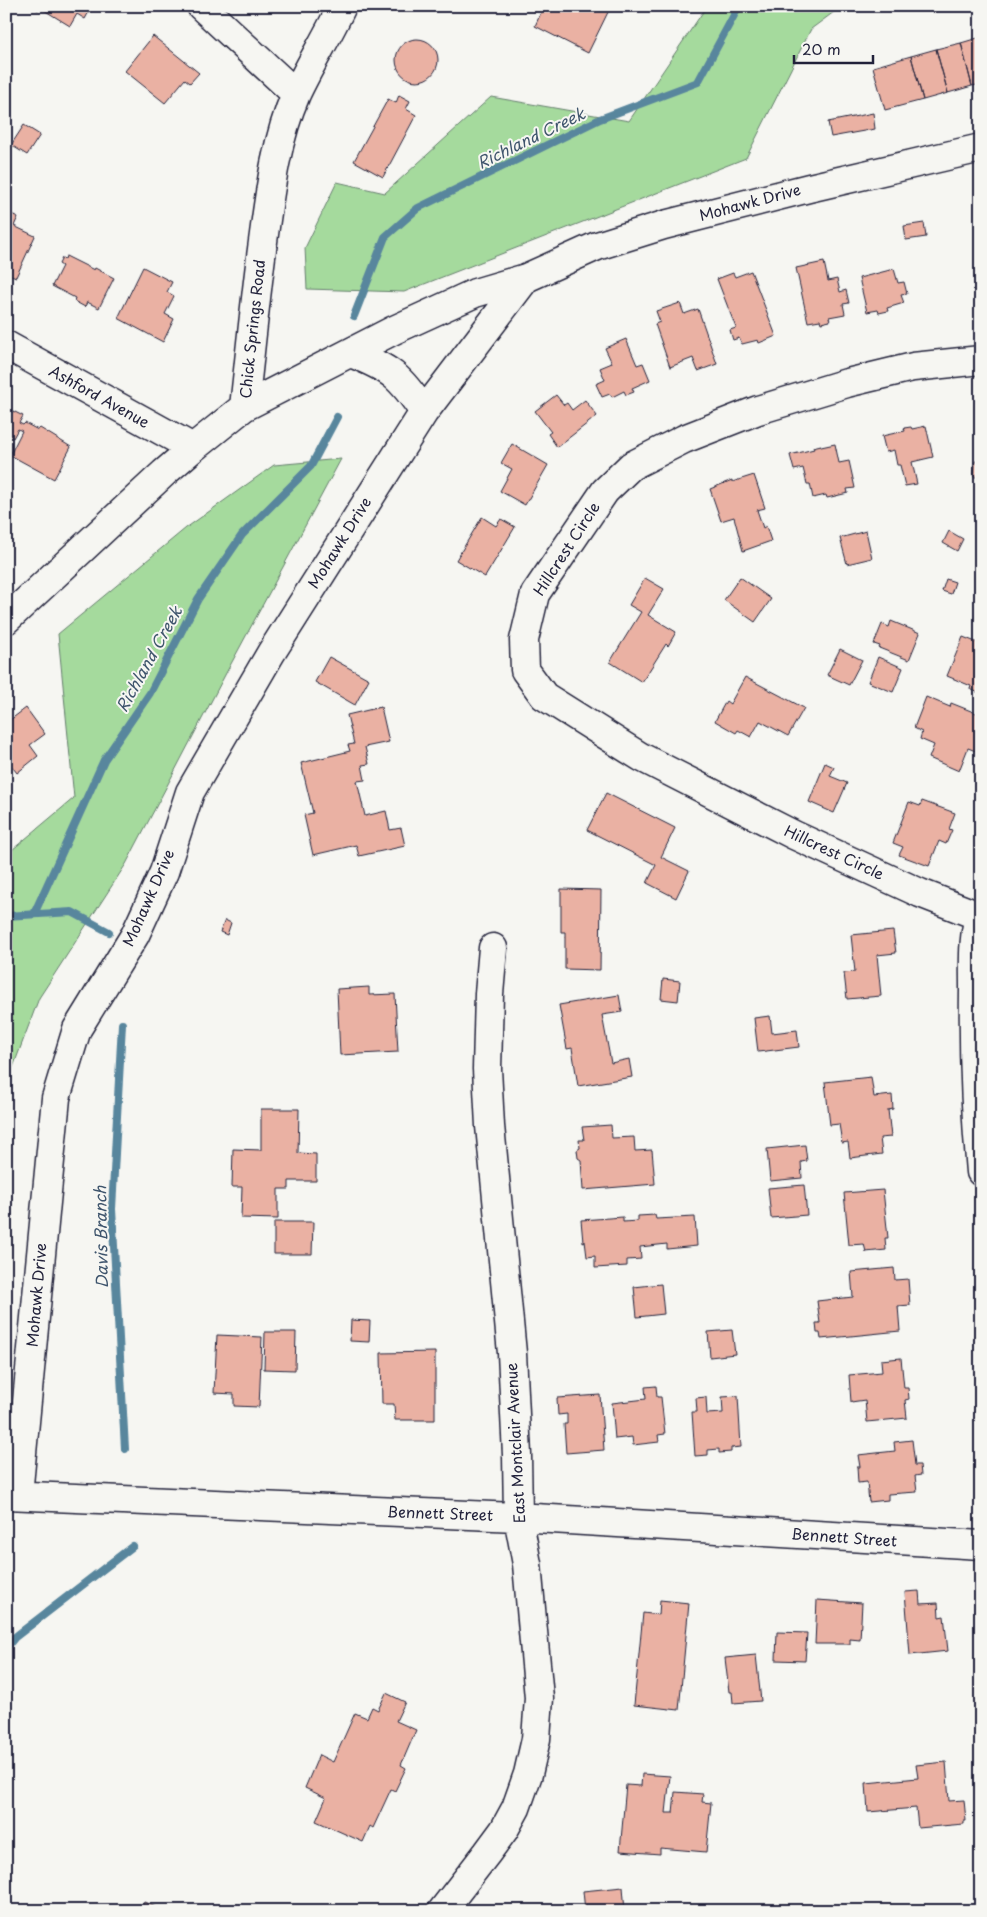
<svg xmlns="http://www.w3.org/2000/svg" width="987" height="1917" font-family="'Playpen Sans',sans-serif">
	<rect width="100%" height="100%" fill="#f6f6f2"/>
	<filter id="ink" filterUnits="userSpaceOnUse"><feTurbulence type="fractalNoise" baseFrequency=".02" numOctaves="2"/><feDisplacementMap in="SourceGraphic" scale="10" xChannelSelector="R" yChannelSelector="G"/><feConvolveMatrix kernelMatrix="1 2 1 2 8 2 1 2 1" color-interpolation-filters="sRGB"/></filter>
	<g filter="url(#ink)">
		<path fill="#a5da9d" stroke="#647e6c" d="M707,6H842L811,29L746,158L404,292L307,289L305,248L337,182L385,193L491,97L629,121Z
			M341,459L225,675L126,864L39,998L6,1086V855L74,798L58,634L186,528L274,465Z"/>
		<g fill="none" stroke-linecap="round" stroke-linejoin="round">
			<path stroke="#59869d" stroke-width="8" d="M354,316L385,237L418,208L600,119L698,82L739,6
				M34,914L104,760L150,693L198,599L242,535L311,466L337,417
				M6,916L72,912L109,932
				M122,1024L112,1209L125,1449
				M6,1648L15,1637L133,1546"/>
		</g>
		<path fill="#eab1a3" stroke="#22223b" d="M32,6H92L85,19L77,14L70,26L39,7L38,10Z
			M544,6H611L588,53L535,26Z
			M153,36L199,73L190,83L185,79L165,103L125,71Z
			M981,37V84L972,86L961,43Z
			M396 60a21 21 0 1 1 42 0a21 21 0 1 1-42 0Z
			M961,43L972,86L948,93L936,49Z
			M936,49L948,93L923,100L911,56Z
			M911,56L923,100L885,110L873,67Z
			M399,95L410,101L406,109L416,115L383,177L354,161L388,99L396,103Z
			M873,113L875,129L831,137L828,122Z
			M24,125L40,135L27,155L11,145Z
			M7,212L18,217L14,226L35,236L16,277L6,273Z
			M924,223L926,237L906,240L904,226Z
			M66,256L94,270L95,268L114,278L99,308L87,302L85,307L74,301L75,298L52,286L62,266L59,264L62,258L65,259Z
			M824,262L828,281L837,279L840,292L846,290L849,303L843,304L845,314L829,317L830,321L821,323L820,320L808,322L796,268Z
			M143,267L172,282L167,292L174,296L165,314L174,319L163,342L118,318Z
			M894,269L898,283L904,282L907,294L901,295L904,303L887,308L888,311L879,313L878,310L867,312L859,278Z
			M751,271L776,336L759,343L758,340L742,344L739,338L733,340L730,330L736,328L717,279L733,273L735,277Z
			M680,303L684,314L698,309L717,364L698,371L693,358L670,367L655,324L660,322L656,311Z
			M626,339L637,365L643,363L650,380L632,388L634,392L626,395L624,391L612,397L610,394L602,397L596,384L605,380L600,368L612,363L605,348Z
			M556,395L564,405L567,403L572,410L585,400L597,416L557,447L548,434L551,432L535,411Z
			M13,411L23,416L19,423L23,425L25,423L38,430L40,428L71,447L54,479L10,455L22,431L18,429L13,438L6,434V423Z
			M926,426L933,457L912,462L917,484L905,486L900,465H897L894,450L886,452L882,436L905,431L904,428L911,427L912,429Z
			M512,444L548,465L525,505L500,491L512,469L501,463Z
			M835,444L839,463L849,461L855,488L847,489L848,493L827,498L826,495L813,498L810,484H807L803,468L794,470L790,455L814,449L813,447L821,445V447Z
			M975,461H981V477H974Z
			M754,475L765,508L757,510L763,528L766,526L771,541L743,551L734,517L721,521L710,489L732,480V482Z
			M482,517L496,526L501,519L515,527L485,577L456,560Z
			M866,531L872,558L847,564L840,538Z
			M949,531L963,539L957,551L943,543Z
			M740,577L771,599L755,622L724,600Z
			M645,578L664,589L648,615L676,632L668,646L666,644L642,682L610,662L641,612L629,605Z
			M946,579L955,582L951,594L942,591Z
			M891,621L920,633L909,660L879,648L880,646L874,644L882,624L889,627Z
			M963,637L981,644V694L970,689L971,686L947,676Z
			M840,649L862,660L849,685L827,675Z
			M329,657L369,679L355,705L315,682Z
			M878,657L903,668L893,692L868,682Z
			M745,677L804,708L788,736L760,721L751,737L738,730L736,733L715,721L726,701L730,704Z
			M926,697L950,707L951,703L981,715V753L968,748L959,771L929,758L934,745L920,739L922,732L914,728Z
			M381,707L389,742L365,747L369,764L362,765L365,780L357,781L365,816L386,811L390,830L401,828L405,846L359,856L356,845L313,855L304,815L313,813L301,763L350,751L348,745L354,744L347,715Z
			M26,708L45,734L30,745L38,756L17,773L6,759V723Z
			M825,763L834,767L830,776L847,783L834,813L809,802Z
			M606,793L675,828L661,857L689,871L676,898L647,883L656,865L587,830Z
			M922,801L955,813L949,829L952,830L946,844L939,841L929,866L899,855L903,847L893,843L909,802L920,806Z
			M561,889L601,890L600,970L565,969V932H561Z
			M225,920L231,923L227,935L220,932Z
			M893,931L896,953L877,955L881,996L847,999L844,973L855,972L851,935Z
			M663,979L680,981L678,1001L661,999Z
			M369,987V995L395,994L398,1052L340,1055L337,989Z
			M619,995L622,1012L602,1015L611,1063L629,1059L632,1077L578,1086L572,1048L567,1049L559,1005Z
			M770,1016L772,1033L797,1030L799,1047L758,1052L754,1018Z
			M871,1077L874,1097L892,1095L893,1109L888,1110L891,1137L880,1138L882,1154L850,1158L848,1142L842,1143L839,1124L830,1125L825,1082Z
			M261,1109H299L298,1153L316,1154V1181H289V1189H278V1219L241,1218L242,1187H232L233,1149L261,1150Z
			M611,1125L612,1138L634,1137L635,1151L652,1150L655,1184L583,1190L581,1160L578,1158L577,1150L580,1148L579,1140H584L582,1127Z
			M805,1145L807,1161L801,1162L802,1178L770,1181L767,1149Z
			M804,1185L807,1215L771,1218L768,1188Z
			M883,1190L888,1238H885L886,1250L866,1252L864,1244L849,1245L844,1193Z
			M655,1215L656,1219L695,1217L697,1246L667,1249V1244L640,1247L641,1259L627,1260V1266L595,1268V1256L587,1257L585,1241L583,1242L581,1220L623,1217V1222L638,1221V1216Z
			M274,1222H313L312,1254H274Z
			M894,1268L895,1280L908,1279L910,1305L898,1306L900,1331L821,1339L820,1333H817L816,1323H820L817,1301L853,1297L851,1272Z
			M661,1284L664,1314L637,1317L634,1287Z
			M351,1320L370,1321L369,1342L350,1341Z
			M732,1330L735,1354L710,1357L708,1332Z
			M265,1332H296L295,1370L264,1369Z
			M217,1335L262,1337L259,1407L234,1406V1394L214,1393Z
			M435,1352V1420H395L394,1404H382L381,1353Z
			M901,1358L904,1388H908L909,1399L905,1400L907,1418L867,1422L865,1400L851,1402L849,1375L882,1372L881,1360Z
			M656,1386L657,1397H661L665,1434L658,1435L659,1442L633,1445L632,1437L615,1439L612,1403L646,1399L645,1387Z
			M600,1395L604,1450L566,1453L564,1424H567V1414L558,1415L557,1398Z
			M738,1396L741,1447L731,1448V1452L719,1453V1449L708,1450V1455L695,1456L692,1412H697L696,1398L706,1397L707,1414L723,1413L722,1397Z
			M912,1440L915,1465H920L921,1475L915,1476L917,1492L888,1494V1500L869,1502L867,1482L858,1483L857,1467H860L858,1455L895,1451L894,1442Z
			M919,1591L920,1604L938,1603L939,1617L944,1616L948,1651L910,1655L905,1592Z
			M660,1600L689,1603L679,1710L634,1705L643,1613L659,1615Z
			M817,1600L862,1603L860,1640L850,1639V1644H815Z
			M777,1632L807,1633L805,1661L776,1660Z
			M756,1655L761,1701L733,1703L732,1692H729L725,1658Z
			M386,1693L405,1702L396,1721L416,1730L401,1765L406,1768L395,1791L391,1789L373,1828L370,1826L363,1842L316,1821L326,1798L305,1788L319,1755L333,1762L355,1713L367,1718L372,1707L378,1710Z
			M946,1762L949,1801L964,1800L966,1821H964V1824L918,1828L916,1808L868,1812L866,1783L918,1778L916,1765Z
			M642,1774L670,1776L666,1813H673L675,1792L703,1794L702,1802L711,1803L706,1852L660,1848V1854L620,1851L626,1785L641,1786Z
			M623,1887L625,1911H585L583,1891Z
			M144,1902L165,1911H140Z"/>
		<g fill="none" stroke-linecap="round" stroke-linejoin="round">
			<defs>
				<path id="minor" d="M201,6L296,94
					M6,345L193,448
					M351,353C391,369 400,376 424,412
					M244,407C250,354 255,302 262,249C269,198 275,142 296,94C310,64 328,36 342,6
					M6,620L164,473L193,448L244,407L394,330L475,293L526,278L597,246L664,225L809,188L981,148
					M981,912C972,936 974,963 974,988C973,1050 975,1110 981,1172
					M979,916L920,893L794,835L641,757L544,696L525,670L524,640L535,594L605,491L631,466L684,439L758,410L847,383L913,367L981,360
					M6,1495L518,1517L981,1545
					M18,1495L56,1098L77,1029L135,935L164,872L190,792L271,653L424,412L526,278
					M442,1911L487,1853L504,1830L516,1808L528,1774L536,1739L539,1698L527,1564L518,1517L517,1455L512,1353L490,1126L487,1069L489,994L493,948"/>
			</defs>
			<use href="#minor" stroke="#22223b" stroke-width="31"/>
			<use href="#minor" stroke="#f6f6f2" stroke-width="28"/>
		</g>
	</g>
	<g text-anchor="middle" stroke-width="4" stroke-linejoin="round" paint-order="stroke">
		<g font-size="15" fill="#22223b" stroke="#f6f6f2">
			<text transform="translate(750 203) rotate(-15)" y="5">Mohawk Drive</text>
			<text transform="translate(253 329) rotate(-84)" y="5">Chick Springs Road</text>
			<text transform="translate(99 397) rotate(29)" y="5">Ashford Avenue</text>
			<text transform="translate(340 543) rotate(-58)" y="5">Mohawk Drive</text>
			<text transform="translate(567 549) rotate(-57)" y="5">Hillcrest Circle</text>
			<text transform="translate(834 853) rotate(25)" y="5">Hillcrest Circle</text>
			<text transform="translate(149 898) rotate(-66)" y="5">Mohawk Drive</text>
			<text transform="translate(37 1295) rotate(-85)" y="5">Mohawk Drive</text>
			<text transform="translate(516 1443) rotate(-93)" y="5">East Montclair Avenue</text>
			<text transform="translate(440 1514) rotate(2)" y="5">Bennett Street</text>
			<text transform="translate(844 1538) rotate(4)" y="5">Bennett Street</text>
		</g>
		<g font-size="16" font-style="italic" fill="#3e546c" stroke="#f6f6f2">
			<text transform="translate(531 138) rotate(-26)" y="6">Richland Creek</text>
			<text transform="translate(149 659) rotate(-61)" y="6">Richland Creek</text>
			<text transform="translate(101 1237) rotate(-91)" y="6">Davis Branch</text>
		</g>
	</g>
	<rect width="987" height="1917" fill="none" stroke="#f6f6f2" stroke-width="25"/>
	<rect x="12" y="12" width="962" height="1892" fill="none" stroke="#22223b" stroke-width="2" filter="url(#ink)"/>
	<path d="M794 55v8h79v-8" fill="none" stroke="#22223b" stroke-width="2.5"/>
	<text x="802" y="55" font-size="15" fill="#22223b" stroke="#f6f6f2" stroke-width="4" paint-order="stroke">20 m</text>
</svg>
